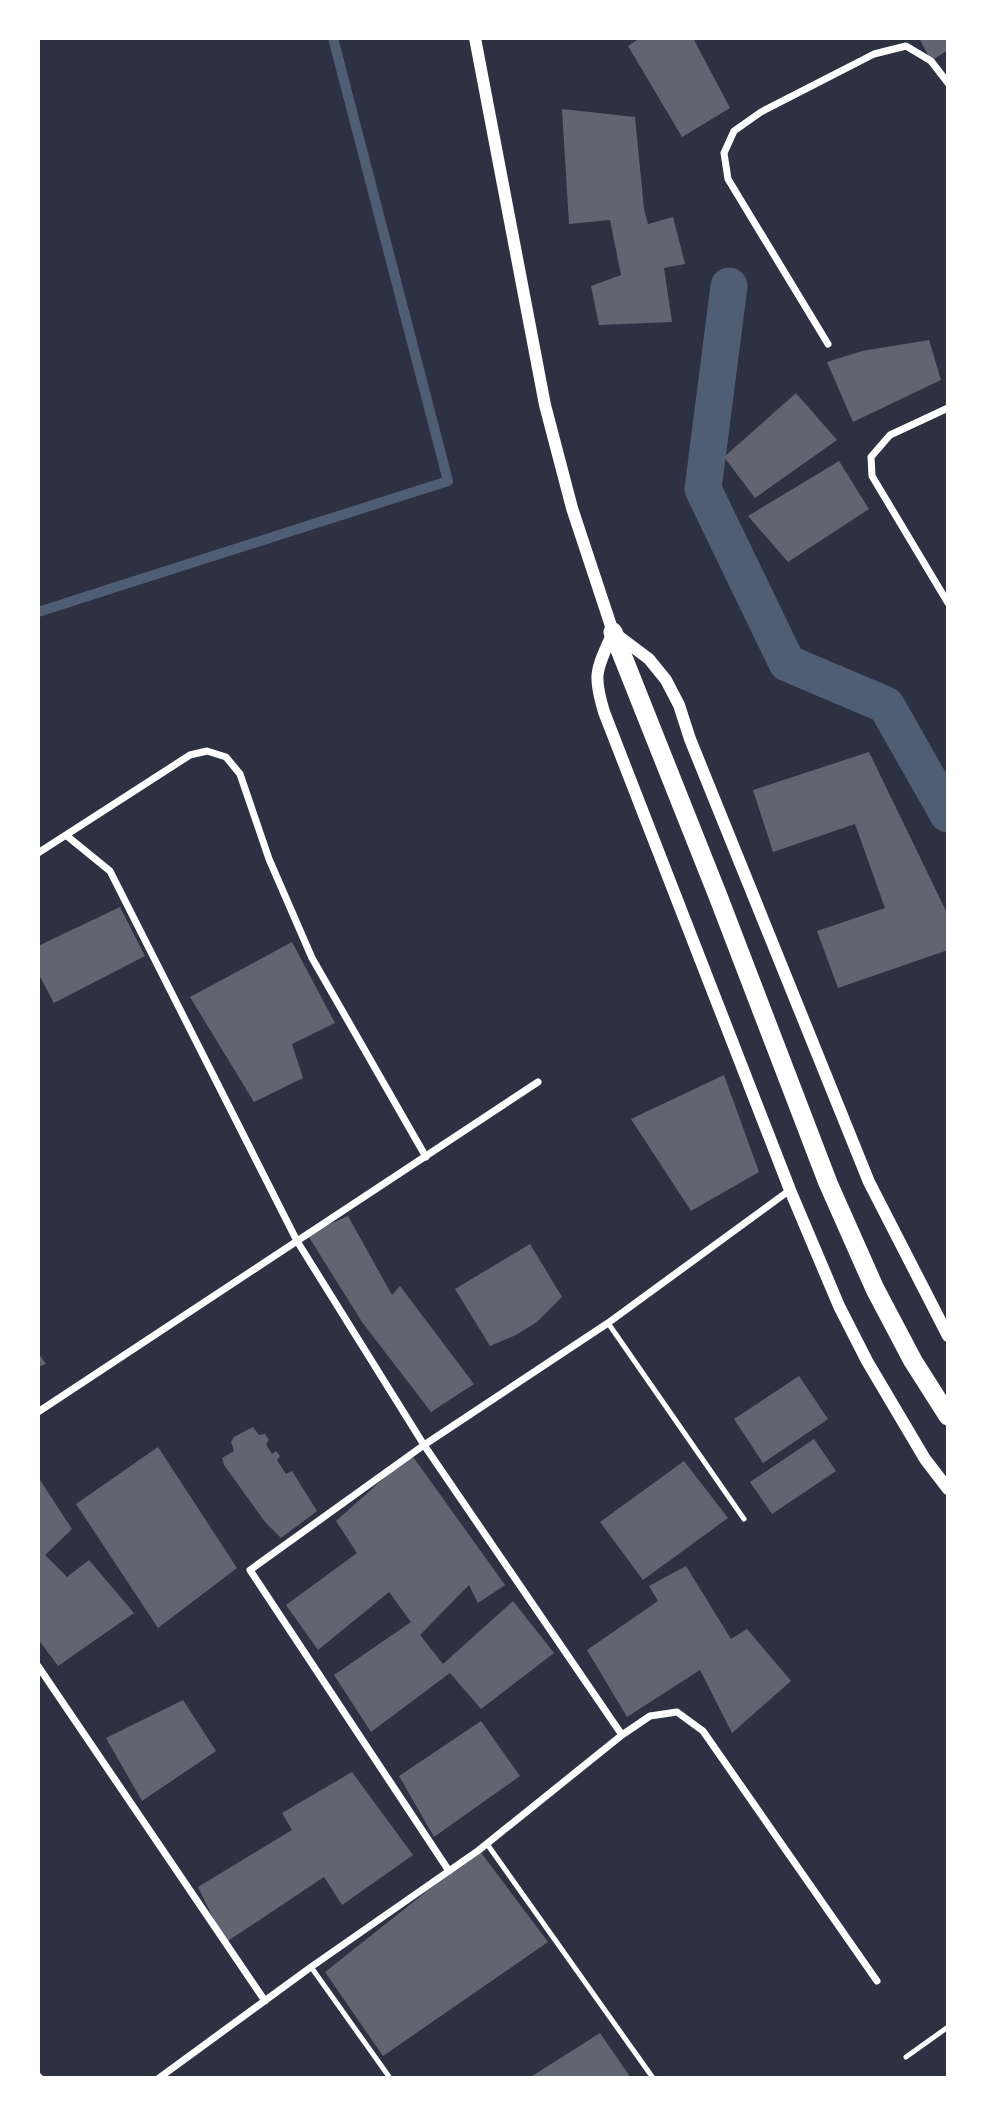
<svg xmlns="http://www.w3.org/2000/svg" width="986" height="2116" font-family="Signika,sans-serif">
	<rect width="100%" height="100%" fill="#2d3142"/>
	<g fill="none" stroke-linecap="round" stroke-linejoin="round">
		<path stroke="#4f5d75" stroke-width="10" d="M38,612L448,481L333,38"/>
		<path stroke="#4f5d75" stroke-width="37" d="M729,286L703,489L787,663L886,705L948,814"/>
	</g>
	<path fill="#626471" d="M640,38H693L730,108L682,137L628,46Z
		M919,38H948V50L931,61Z
		M562,109L635,117L644,209L648,224L673,217L685,264L664,268L672,322L599,325L591,286L621,275L610,220L569,224Z
		M929,340L941,380L853,422L827,362L862,351Z
		M796,393L837,440L755,498L724,457Z
		M839,461L869,509L788,562L748,516Z
		M869,752L948,915V950L838,988L817,931L885,908L855,824L773,852L753,790Z
		M120,907L145,956L54,1003L38,973V946Z
		M292,942L335,1023L292,1044L303,1078L254,1102L190,997Z
		M724,1075L759,1172L691,1211L631,1119Z
		M348,1216L392,1295L400,1286L474,1384L431,1412L362,1322L307,1234Z
		M530,1244L562,1297L537,1322L516,1335L490,1346L455,1289Z
		M38,1353L46,1364L38,1367Z
		M799,1376L828,1419L763,1463L734,1419Z
		M253,1427L259,1435L265,1434L269,1440L266,1444L272,1454L276,1451L280,1456L277,1460L286,1474L292,1471L317,1511L281,1538L265,1522L224,1465L222,1458L234,1451L231,1442L234,1437Z
		M814,1439L836,1471L772,1514L750,1482Z
		M158,1447L237,1568L158,1628L76,1504Z
		M411,1454L505,1585L478,1603L469,1585L420,1635L443,1664L513,1601L554,1653L481,1709L450,1673L371,1732L334,1675L411,1622L389,1592L318,1650L286,1605L357,1553L336,1521Z
		M684,1461L728,1518L643,1580L600,1522Z
		M38,1477L72,1529L45,1555L67,1577L89,1560L134,1613L58,1666L38,1639Z
		M686,1566L731,1639L747,1629L791,1681L732,1733L700,1670L627,1717L587,1650L658,1601L649,1586Z
		M183,1700L216,1751L142,1801L106,1738Z
		M481,1721L520,1776L434,1837L399,1776Z
		M352,1772L413,1855L342,1905L324,1877L225,1943L198,1887L292,1830L282,1813Z
		M479,1850L548,1942L383,2056L325,1972Z
		M600,2033L631,2078H529Z"/>
	<g fill="none" stroke-linecap="round" stroke-linejoin="round">
		<path stroke="#fff" stroke-width="5" d="M608,1323L744,1519
			M487,1844L653,2078
			M311,1967L390,2078
			M906,2057L948,2027"/>
		<path stroke="#fff" stroke-width="7" d="M828,344L728,179L724,153L734,131L761,112L874,54L906,46L931,61L948,83
			M948,408L890,435L871,457L872,476L948,603
			M67,836L110,871L297,1241L424,1445L622,1735
			M38,853L190,755L207,751L226,757L240,774L269,859L312,958L426,1157
			M38,1412L538,1082
			M38,1666L265,2001
			M449,1871L250,1570L424,1445L608,1323L790,1190
			M38,2076L40,2078
			M159,2078L311,1967L479,1850L622,1735L650,1716L677,1712L703,1731L877,1981"/>
		<path stroke="#fff" stroke-width="12" d="M475,38L545,405L572,508L613,632L649,659L666,680L679,705L690,739L869,1182L948,1336
			M613,632C597,670 592,672 604,712L790,1190L839,1306L867,1361L925,1459L948,1489"/>
		<path stroke="#fff" stroke-width="19" d="M613,632L718,896L828,1183L875,1289L913,1361L948,1416"/>
	</g>
	<rect width="986" height="2116" fill="none" stroke="#ffffff" stroke-width="80"/>
</svg>
